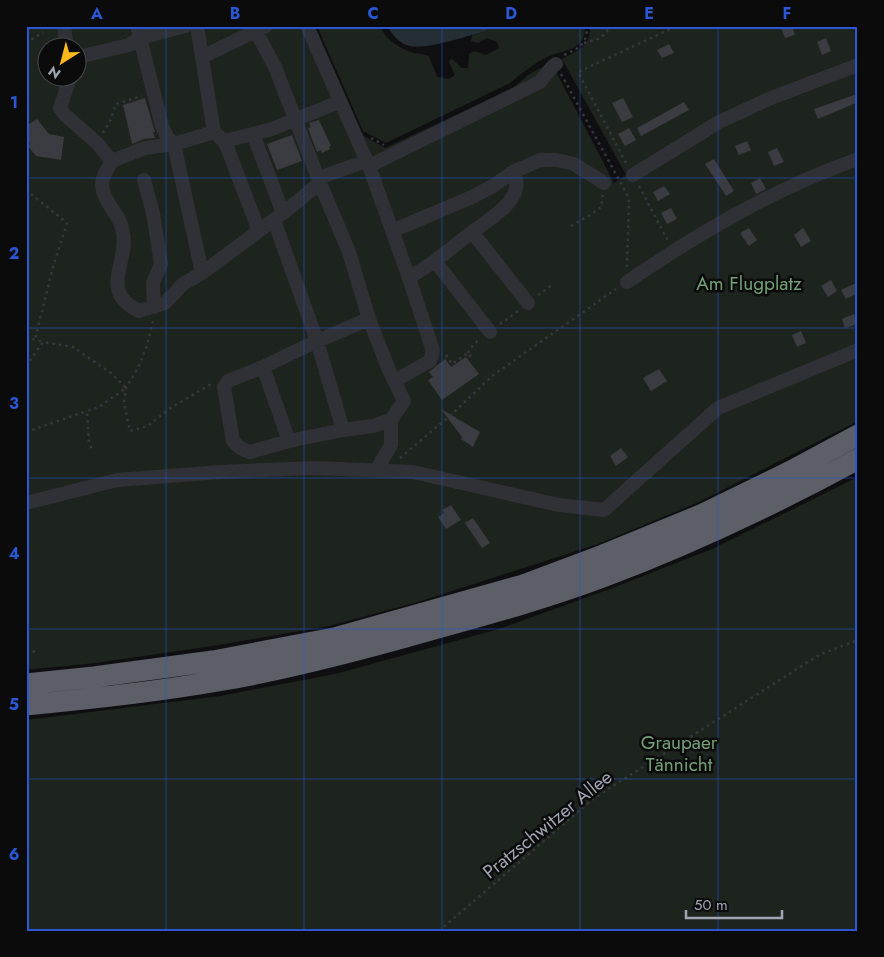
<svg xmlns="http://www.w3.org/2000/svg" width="884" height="957" font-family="Jost,sans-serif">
	<rect width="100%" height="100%" fill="#0f0f11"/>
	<path fill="#1c241d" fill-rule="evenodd" d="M26,26H313L360,134L385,148L513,88L528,75L551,62L614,183L626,175L562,59C579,50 590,47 590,26H858V421L699,502L598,544L418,602L329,626L213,646L95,663L26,670ZM48,48H78V78H48Z
		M317,26H380C386,40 399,48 414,53C419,54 424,54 429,56L437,77L449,79L455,75L449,62L451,58L462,68H468L469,54L474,51L486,55L499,48L497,42L487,38L478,43L471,41L472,35L486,31L491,26H585C585,53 562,49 545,58C532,65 521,74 510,83L386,143L363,131Z
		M858,477V931H26V720L220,696L335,674L499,629L610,589L712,549Z"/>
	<path fill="#252e35" d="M387,26H491L486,31C467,36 426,50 410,46C399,44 392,34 387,26Z"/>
	<path fill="#3b3c41" d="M780,26H792L795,35L785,38Z
		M826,38L831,51L822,55L817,42Z
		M669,44L674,53L662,58L657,50Z
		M857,94L858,102L818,119L814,109Z
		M145,98L155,132H153L155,138L144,139L132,144L123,105Z
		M623,98L633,117L622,122L612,103Z
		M684,102L689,110L641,136L637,128Z
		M37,119L49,134L64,137L61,160L36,156L28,146L30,144L26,138V126Z
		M319,120L331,146L329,147L330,149L322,153L321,150L317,152L308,128L311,127L309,123Z
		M629,128L636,140L625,146L618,134Z
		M292,135L302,161L277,170L267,144Z
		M747,141L751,150L739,155L735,146Z
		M777,148L784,162L774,166L768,152Z
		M714,159L734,191L726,196L705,164Z
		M760,178L766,189L756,194L751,183Z
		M664,186L670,194L658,201L653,192Z
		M671,208L677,219L667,224L661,213Z
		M749,228L757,240L749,246L740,233Z
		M803,228L811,241L801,247L794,235Z
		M831,280L837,291L828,297L821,286Z
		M858,282V293L846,299L841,290Z
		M854,314L858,324L845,328L842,319Z
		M801,331L806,343L797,347L792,335Z
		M466,357L479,374L442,400L428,380L433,377L429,372L445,359L451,367Z
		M659,369L667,381L651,391L643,378Z
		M441,409L480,432L473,447L461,439L462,437Z
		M621,448L628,457L616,466L610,456Z
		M451,505L461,520L446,529L438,517L444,513L442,510Z
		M473,518L490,543L482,548L465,523Z"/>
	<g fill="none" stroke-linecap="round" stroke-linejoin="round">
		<path stroke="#36383d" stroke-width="2.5" stroke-dasharray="2.5 4" stroke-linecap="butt" d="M26,43L43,32
			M584,43L601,38L611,26
			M564,55C579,48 587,45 587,26
			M561,74L629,198L627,267
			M103,133L111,119L116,104L142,96
			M371,138L384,145
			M626,163L578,72L677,26
			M639,186L668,241
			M26,190L67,223L53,267L35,339
			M571,226L593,213L601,207L603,194
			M538,295L552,285
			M153,321L147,345L139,366L126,388L124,403L130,431L148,426L169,409L211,384
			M500,324L518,311
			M26,337L43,342
			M468,353L473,345L480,339
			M446,355L452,364L468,353L473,359
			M26,366L43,342L73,347L111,373L126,388L99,407L87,411L89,443L93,451
			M26,432L87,411
			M400,458L452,414L492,376L616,289
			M26,652L39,651
			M439,931L594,798L819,655L858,640"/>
		<path stroke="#303136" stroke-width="14" d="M64,26L67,48
			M137,26L162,126L167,137L174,144L202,273L283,213L253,134L224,141
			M197,26L214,132L224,141L227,147L259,231
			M253,26L275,67L320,183L283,213
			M307,26L369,166L409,278L433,351L430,361L394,381
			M78,57L129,45L140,38L185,26
			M202,57L266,26
			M70,78L60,108L65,115L97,143L112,161
			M253,134L272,129L339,102
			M369,166L540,82L553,66L556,64
			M633,175L719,122L771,98L858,65
			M318,178L367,161
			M144,180L153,213L161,264L153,283L154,307
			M274,220L317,341L369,319L349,252L320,183
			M392,231L472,197L493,186L513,172L540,160H557L574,164L604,183
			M472,232C489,219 528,199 513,172
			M435,261L490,332
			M202,273L183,284L165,303L139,311C98,291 129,264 123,232C121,215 104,204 102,186C101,178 108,168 112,161L145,148L174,144L214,132
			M409,278L435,261L472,232L528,303
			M627,282C699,233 775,188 858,159
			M369,319L389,370L404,401L391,420V445L378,467
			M263,367L289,441
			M343,430L317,341L263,367L228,381L224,387L233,441L240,448L250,452L289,441L343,430L373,426L391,420
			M26,503L117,480L221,472L313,468L413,472L559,505L604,510L718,408L858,350"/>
		<path stroke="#5c5f68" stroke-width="21" d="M26,684L94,677L213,661L334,638L523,585L603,555L703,514L791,471L858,435
			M26,705C90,699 155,692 218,681C290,669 361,650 431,630C489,614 547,598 603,577C691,544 775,504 858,459"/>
	</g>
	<path fill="none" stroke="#2a57d4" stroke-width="1" stroke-opacity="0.55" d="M166,26V931M304,26V931M442,26V931M580,26V931M718,26V931M26,178H858M26,328H858M26,478H858M26,629H858M26,779H858"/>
	<g text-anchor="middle" stroke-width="5" stroke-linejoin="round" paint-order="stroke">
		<g font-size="19" fill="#74a078" stroke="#0b0b0c">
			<text x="749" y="290">Am Flugplatz</text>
			<text x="679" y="749">Graupaer<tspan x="679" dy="22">Tännicht</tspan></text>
		</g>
		<g font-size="19" fill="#9fa5b3" stroke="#0b0b0c">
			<text transform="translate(547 824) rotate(-39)" y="7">Pratzschwitzer Allee</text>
		</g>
	</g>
	<rect width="884" height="957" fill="none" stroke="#0b0b0c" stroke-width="55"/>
	<g transform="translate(62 62) rotate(216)"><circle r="24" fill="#0b0b0c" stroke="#46494f"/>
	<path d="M0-4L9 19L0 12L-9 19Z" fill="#ffba19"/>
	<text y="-8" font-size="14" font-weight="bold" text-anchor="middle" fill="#9fa5b3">N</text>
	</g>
	<path d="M686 910v8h96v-8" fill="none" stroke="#9fa5b3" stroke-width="2.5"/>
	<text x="694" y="910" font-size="15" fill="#9fa5b3" stroke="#0b0b0c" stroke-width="4" paint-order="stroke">50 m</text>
	<rect x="28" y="28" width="828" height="902" fill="none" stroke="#2a57d4" stroke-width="2"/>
	<g font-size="16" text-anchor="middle" font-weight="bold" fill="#2a57d4">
		<text x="97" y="19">A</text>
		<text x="235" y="19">B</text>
		<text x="373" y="19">C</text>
		<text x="511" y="19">D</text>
		<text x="649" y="19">E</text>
		<text x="787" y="19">F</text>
		<text x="14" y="108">1</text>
		<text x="14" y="259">2</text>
		<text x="14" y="409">3</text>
		<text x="14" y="559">4</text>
		<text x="14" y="710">5</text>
		<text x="14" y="860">6</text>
	</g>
</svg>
